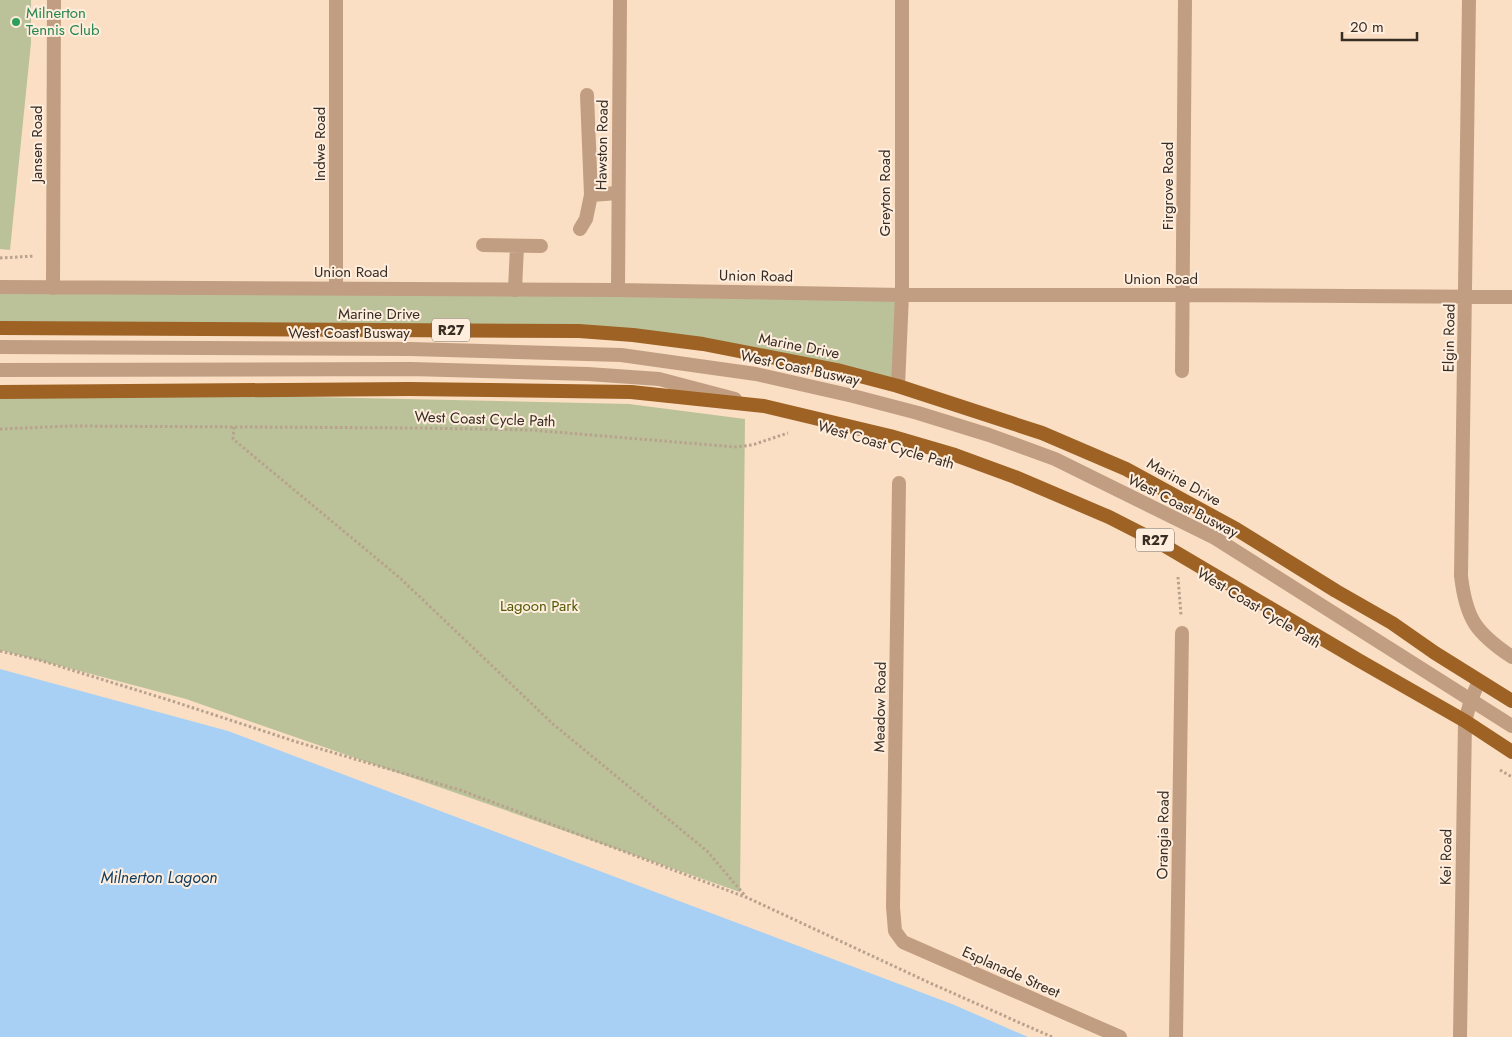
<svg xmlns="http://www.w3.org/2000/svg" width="1512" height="1037" font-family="Jost,sans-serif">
	<rect width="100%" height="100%" fill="#fadfc4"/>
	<path fill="#bbc299" d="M0,0H31V43L10,250L0,249Z
		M0,287L902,295L898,386L633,335L0,328Z
		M0,390L629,404L745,419L740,892L186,699L0,650Z"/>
	<path fill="#a8d0f5" d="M0,669L228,731L952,1004L1028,1037H0Z"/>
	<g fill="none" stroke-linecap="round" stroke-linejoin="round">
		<path stroke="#b8a28d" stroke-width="3" stroke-dasharray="2.5 2.5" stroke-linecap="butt" d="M0,258L35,256
			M234,427L233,439L400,578L553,724L707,851L747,898
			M0,429L71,426L419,428L531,430L736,447L752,445L788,433
			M1178,577L1181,615
			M0,651L39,660L172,701L297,742L460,790L748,898L930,983L1052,1037
			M1500,770L1512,777"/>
		<path stroke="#c19e81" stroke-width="14" d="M591,195L618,193
			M580,229L586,219L591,195L587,95
			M483,245L541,246
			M515,290L517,246
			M0,347L410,349L621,355L756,374L853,396L918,413L989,435L1055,459L1215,538L1512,726
			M0,370L411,369L588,374L659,379L735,399"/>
		<path stroke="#c19e81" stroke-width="14" d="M1469,0L1461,576C1466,619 1476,633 1512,657
			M0,287L618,290L902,295H1183L1512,297
			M53,288L54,0
			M336,288V0
			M618,290L620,0
			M1182,371L1185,0
			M898,386L902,295V0
			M899,483L893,907L895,931L903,942L1120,1037
			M1176,1037L1182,633
			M1460,1037L1465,721L1471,700L1479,681"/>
		<path stroke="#9e6224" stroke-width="14" d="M0,328L579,331L633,335L703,344L837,370L898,386L1042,433L1126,469L1236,529L1336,591L1392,623L1435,653L1512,701
			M0,392L409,389L631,392L764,406L890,436L955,455L1015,477L1109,517L1160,543L1360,661L1465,721L1512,752"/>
	</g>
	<circle fill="#2e9e5b" stroke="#ffeede" stroke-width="2" cx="16" cy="22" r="5"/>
	<g text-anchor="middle" stroke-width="4" stroke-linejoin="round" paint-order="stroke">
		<g fill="#ffeede" stroke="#74675b" stroke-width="1">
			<rect x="432" y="318.5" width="38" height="23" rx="4"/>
			<rect x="1136" y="528.5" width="38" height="23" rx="4"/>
		</g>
		<g font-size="14" font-weight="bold" fill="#382d23">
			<text x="451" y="335">R27</text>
			<text x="1155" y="545">R27</text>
		</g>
		<g font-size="15" fill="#27864d" stroke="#ffeede" text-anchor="start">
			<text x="26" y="18">Milnerton<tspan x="26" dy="17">Tennis Club</tspan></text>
		</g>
		<g font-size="15" fill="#382d23" stroke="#ffeede">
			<text transform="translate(37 144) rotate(-90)" y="5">Jansen Road</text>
			<text transform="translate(320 144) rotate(-90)" y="5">Indwe Road</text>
			<text transform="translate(602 145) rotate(-89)" y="5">Hawston Road</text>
			<text transform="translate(1168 186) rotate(-90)" y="5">Firgrove Road</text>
			<text transform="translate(885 193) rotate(-90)" y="5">Greyton Road</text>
			<text x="351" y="277">Union Road</text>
			<text transform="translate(756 276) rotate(1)" y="5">Union Road</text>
			<text x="1161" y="284">Union Road</text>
			<text x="379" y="319">Marine Drive</text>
			<text x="349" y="338">West Coast Busway</text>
			<text transform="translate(1449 338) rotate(-89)" y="5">Elgin Road</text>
			<text transform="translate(799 346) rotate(11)" y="5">Marine Drive</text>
			<text transform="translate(800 368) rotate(12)" y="5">West Coast Busway</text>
			<text transform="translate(485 419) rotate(2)" y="5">West Coast Cycle Path</text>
			<text transform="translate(886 445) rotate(16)" y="5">West Coast Cycle Path</text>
			<text transform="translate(1184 482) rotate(29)" y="5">Marine Drive</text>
			<text transform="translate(1183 506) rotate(27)" y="5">West Coast Busway</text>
			<text transform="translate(1259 608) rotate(31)" y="5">West Coast Cycle Path</text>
			<text transform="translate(880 707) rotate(-89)" y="5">Meadow Road</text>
			<text transform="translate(1163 835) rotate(-89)" y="5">Orangia Road</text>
			<text transform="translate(1446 857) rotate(-89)" y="5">Kei Road</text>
			<text transform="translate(1011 972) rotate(24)" y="5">Esplanade Street</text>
		</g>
		<g font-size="15" fill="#515906" stroke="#ffeede">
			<text x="539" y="611">Lagoon Park</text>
		</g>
		<g font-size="16" font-style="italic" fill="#0e3c5f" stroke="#ffeede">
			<text x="159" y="883">Milnerton Lagoon</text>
		</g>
	</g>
	<path d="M1342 32v8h75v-8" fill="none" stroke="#382d23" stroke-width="2.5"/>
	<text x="1350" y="32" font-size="15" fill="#382d23" stroke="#ffeede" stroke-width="4" paint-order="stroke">20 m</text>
</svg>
